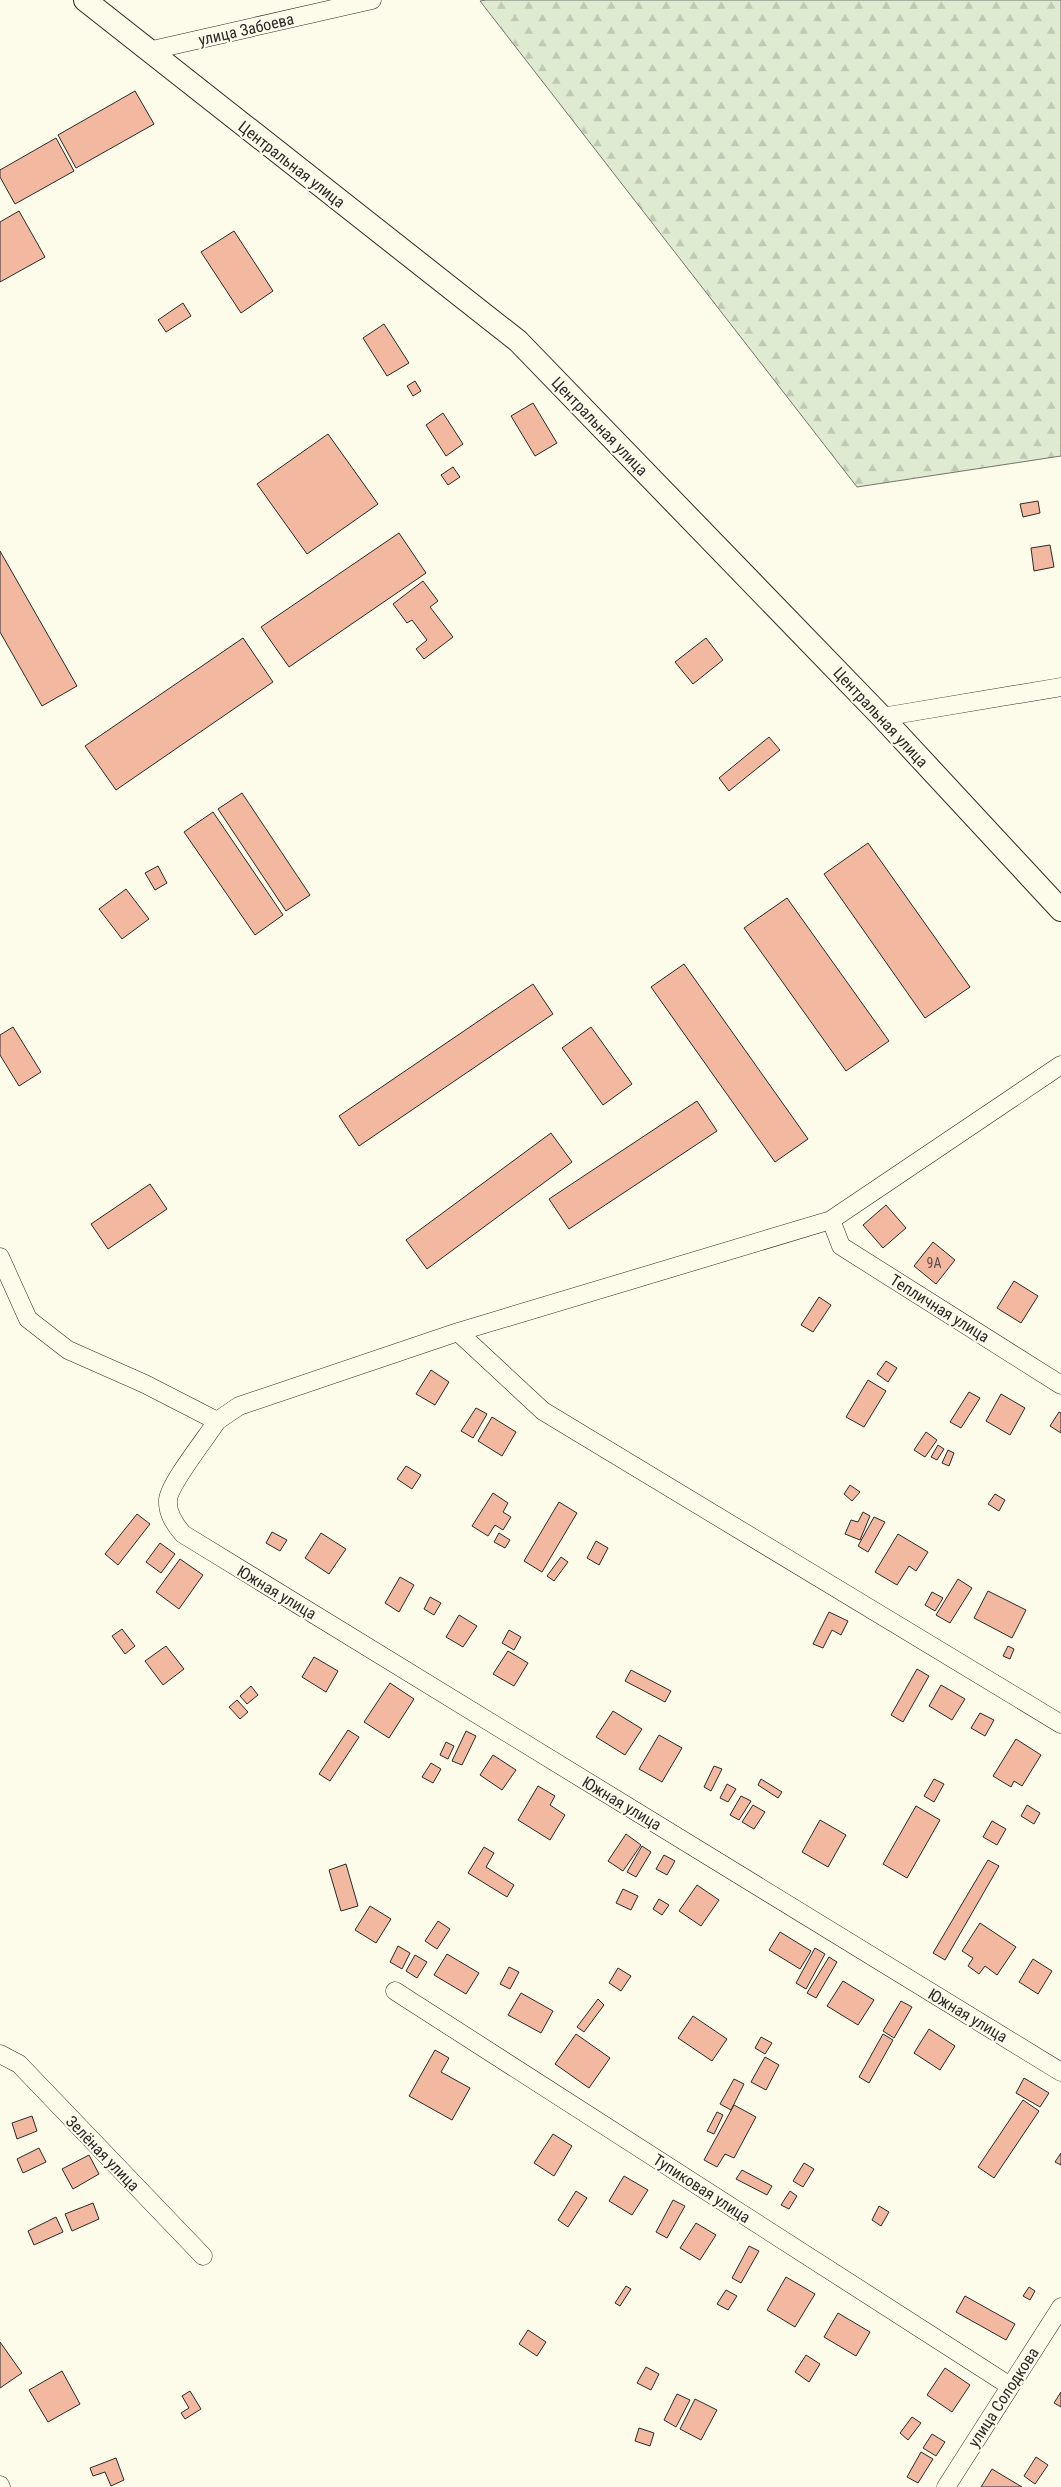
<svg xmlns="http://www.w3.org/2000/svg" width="1061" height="2487" font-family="'Roboto Condensed',sans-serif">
	<defs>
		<pattern id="forest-firs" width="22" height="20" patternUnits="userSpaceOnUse" patternTransform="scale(1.25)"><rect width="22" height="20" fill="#deebd1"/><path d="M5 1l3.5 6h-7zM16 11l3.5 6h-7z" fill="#bfcab4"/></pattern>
	</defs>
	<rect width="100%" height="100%" fill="#fdfbea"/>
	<path fill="url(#forest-firs)" stroke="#74746e" d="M486,0H1061V456L857,487L480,1Z"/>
	<path fill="#f2b8a0" stroke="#2b2b2b" d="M135,91L154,124L76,168L58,135Z
		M56,138L74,171L15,204L0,177V170Z
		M19,211L45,257L0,282V222Z
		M234,231L273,291L241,313L201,252Z
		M183,303L191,316L166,332L158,320Z
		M384,324L409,363L387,376L363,338Z
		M415,381L421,391L413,396L407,386Z
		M533,403L557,443L535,456L511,416Z
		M443,413L463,444L446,456L426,425Z
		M328,434L378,504L307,554L257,484Z
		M453,467L460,477L448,485L441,475Z
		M1038,501L1040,513L1023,517L1020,504Z
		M399,533L426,573L289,667L261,627Z
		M1050,545L1054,567L1034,571L1031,548Z
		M0,551L77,686L42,706L0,632Z
		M423,581L438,601L430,607L453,637L424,659L416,649L427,640L412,620L407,623L393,604Z
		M243,638L273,682L116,790L85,746Z
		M706,638L723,660L693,684L675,662Z
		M769,737L780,750L729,791L719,778Z
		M242,793L310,895L286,911L218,809Z
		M213,812L283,915L255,935L184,832Z
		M868,843L970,987L925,1018L824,874Z
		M158,866L167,883L155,890L145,873Z
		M126,889L149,919L122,939L99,909Z
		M787,898L889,1041L846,1071L744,928Z
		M684,964L808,1139L775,1162L651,987Z
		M533,984L553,1014L359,1146L339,1116Z
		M13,1027L41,1072L19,1086L0,1055V1035Z
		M591,1027L632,1084L603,1105L562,1048Z
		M697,1101L717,1131L569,1229L549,1199Z
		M551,1133L572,1162L427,1269L406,1240Z
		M150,1184L167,1209L108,1249L91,1224Z
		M886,1205L906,1228L883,1248L863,1225Z
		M933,1242L955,1260L936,1284L914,1266Z
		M1014,1281L1038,1296L1021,1323L997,1308Z
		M819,1297L831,1305L813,1332L801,1325Z
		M886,1361L897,1368L888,1382L877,1374Z
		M431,1370L449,1382L435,1405L416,1394Z
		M868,1380L886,1391L864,1427L846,1417Z
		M969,1392L980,1398L961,1428L950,1422Z
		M1001,1394L1025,1408L1010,1435L986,1421Z
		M476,1408L487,1414L473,1438L461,1431Z
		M1059,1412L1061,1413V1433L1050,1426Z
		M492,1417L516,1432L502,1456L478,1441Z
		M926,1432L937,1440L925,1457L914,1450Z
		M938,1445L944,1449L937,1460L931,1457Z
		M948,1450L954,1453L949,1466L942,1463Z
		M406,1466L421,1475L412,1489L397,1479Z
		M850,1485L860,1492L852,1501L844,1494Z
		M493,1493L508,1503L503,1512L511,1517L503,1530L495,1525L488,1536L472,1526Z
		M995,1494L1005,1500L999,1511L988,1504Z
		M559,1502L577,1513L542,1572L524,1561Z
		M863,1512L870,1516L860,1540L845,1534L851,1520L858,1522Z
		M137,1514L150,1524L118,1565L105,1554Z
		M874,1517L885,1522L868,1552L858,1546Z
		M272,1532L287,1540L280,1551L266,1543Z
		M321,1533L346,1549L329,1574L305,1558Z
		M499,1533L510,1540L505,1548L494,1542Z
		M898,1534L928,1552L916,1571L909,1566L897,1585L875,1572Z
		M596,1541L608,1548L599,1565L587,1558Z
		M160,1543L175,1554L161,1573L146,1562Z
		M561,1557L568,1562L554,1581L547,1576Z
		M180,1559L203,1575L179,1609L156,1592Z
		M400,1577L414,1585L399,1612L385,1603Z
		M958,1579L972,1588L950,1623L936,1615Z
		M988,1591L1026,1610L1012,1638L974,1618Z
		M932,1592L943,1598L935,1611L925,1605Z
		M430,1597L441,1603L434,1615L424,1609Z
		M829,1612L848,1621L841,1635L832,1630L823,1648L813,1644Z
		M459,1615L477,1626L463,1647L446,1637Z
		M122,1629L135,1646L125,1654L112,1636Z
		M509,1630L521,1637L514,1650L502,1643Z
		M166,1646L184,1669L163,1685L145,1661Z
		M1008,1646L1014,1649L1010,1659L1003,1656Z
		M508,1651L528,1663L514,1686L493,1674Z
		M314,1657L338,1671L326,1692L302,1677Z
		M917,1669L929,1676L903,1722L891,1715Z
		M631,1670L671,1691L665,1702L625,1681Z
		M390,1683L414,1699L389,1738L364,1722Z
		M941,1685L965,1699L952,1720L929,1706Z
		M251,1686L258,1695L247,1704L240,1696Z
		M237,1700L248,1712L240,1719L229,1707Z
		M613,1711L642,1729L625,1755L596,1737Z
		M980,1713L994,1720L985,1736L971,1728Z
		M348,1730L359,1737L330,1781L319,1774Z
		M466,1731L476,1736L462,1765L452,1761Z
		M659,1735L682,1748L662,1782L639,1769Z
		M1016,1739L1041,1755L1022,1786L1014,1781L1011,1787L993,1776Z
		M446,1742L454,1746L448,1759L440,1755Z
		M493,1755L516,1770L502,1790L480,1775Z
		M431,1763L441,1769L433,1783L422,1777Z
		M714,1766L722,1769L711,1791L704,1787Z
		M761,1779L782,1792L778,1798L758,1785Z
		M934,1779L944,1784L934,1802L924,1796Z
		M727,1784L736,1789L728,1802L720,1798Z
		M538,1786L555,1796L550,1805L565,1815L550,1840L518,1820Z
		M741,1796L751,1801L739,1820L730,1815Z
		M753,1805L765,1812L754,1829L742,1822Z
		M1027,1805L1040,1813L1034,1824L1021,1816Z
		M916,1806L940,1820L907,1878L883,1864Z
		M820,1820L846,1835L828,1867L802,1852Z
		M992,1821L1006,1829L997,1845L983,1837Z
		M626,1834L641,1845L623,1871L608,1861Z
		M642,1846L651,1852L636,1877L627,1872Z
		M484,1847L494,1853L486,1867L514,1885L507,1897L468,1873Z
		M664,1855L675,1861L667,1875L656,1869Z
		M988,1860L999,1866L945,1960L933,1953Z
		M346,1864L358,1906L341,1911L329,1870Z
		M697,1885L719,1900L701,1926L679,1911Z
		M623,1889L638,1896L631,1910L616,1903Z
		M659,1899L669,1905L662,1915L653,1909Z
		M370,1906L391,1919L376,1943L355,1930Z
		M438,1921L450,1929L437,1949L425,1941Z
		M980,1923L1016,1947L997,1975L985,1966L979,1974L968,1966L973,1958L962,1951Z
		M780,1932L811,1951L800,1969L769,1950Z
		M398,1946L410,1953L402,1969L390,1962Z
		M815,1948L825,1954L806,1989L796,1983Z
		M447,1954L479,1973L466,1994L434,1975Z
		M415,1955L427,1962L417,1978L406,1971Z
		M829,1957L837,1962L816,1998L807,1993Z
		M1033,1959L1052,1971L1038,1994L1019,1982Z
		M509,1967L519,1972L510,1989L500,1984Z
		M618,1968L631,1976L621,1991L609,1983Z
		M843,1981L874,2000L858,2025L827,2006Z
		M521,1993L553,2011L541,2033L508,2015Z
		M598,1999L604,2005L584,2032L577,2027Z
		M901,2001L912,2007L894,2038L883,2031Z
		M693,2016L727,2039L712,2061L678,2038Z
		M929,2029L955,2046L940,2070L914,2053Z
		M576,2034L610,2058L589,2088L555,2064Z
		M883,2034L893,2040L869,2083L859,2077Z
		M761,2037L772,2043L765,2054L755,2048Z
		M435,2050L449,2058L441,2072L470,2088L452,2120L409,2096Z
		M765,2057L779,2065L766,2090L751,2082Z
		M1024,2078L1049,2093L1040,2107L1016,2093Z
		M734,2079L744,2084L731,2110L720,2104Z
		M1023,2100L1039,2111L994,2178L978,2167Z
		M734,2105L756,2117L734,2158L725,2154L717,2167L704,2160Z
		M717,2112L723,2115L714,2134L707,2131Z
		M32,2116L37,2131L17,2139L12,2123Z
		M553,2134L572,2146L554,2176L534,2163Z
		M39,2148L46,2162L23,2173L17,2159Z
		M1061,2153V2165L1055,2162Z
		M89,2155L99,2174L73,2189L62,2169Z
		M804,2163L814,2169L803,2187L793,2181Z
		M742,2170L772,2186L767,2195L736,2179Z
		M624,2176L648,2190L632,2215L609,2201Z
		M576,2191L587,2198L568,2227L558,2220Z
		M790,2191L797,2196L789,2209L781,2205Z
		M673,2200L685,2206L667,2238L656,2232Z
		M93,2203L99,2219L72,2231L65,2214Z
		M879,2206L889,2212L881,2226L872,2220Z
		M56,2217L63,2232L34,2245L28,2231Z
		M696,2223L716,2235L700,2260L680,2248Z
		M749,2246L759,2251L741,2283L732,2278Z
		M786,2277L815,2294L795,2327L767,2310Z
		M626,2286L631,2289L620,2306L615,2303Z
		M1029,2287L1035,2291L1030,2300L1023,2296Z
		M726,2290L737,2296L728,2310L717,2304Z
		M965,2296L1015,2324L1006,2340L956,2312Z
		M838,2313L870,2332L856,2356L824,2337Z
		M528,2330L546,2342L537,2356L519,2344Z
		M0,2342L22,2373L0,2388Z
		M806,2355L820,2364L809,2382L795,2372Z
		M646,2367L659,2374L651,2390L637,2383Z
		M945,2368L970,2385L952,2412L927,2395Z
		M62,2371L80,2404L48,2422L29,2390Z
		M190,2391L201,2409L185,2419L181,2413L189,2408L182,2396Z
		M1061,2392V2407L1054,2403Z
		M677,2394L690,2400L676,2427L664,2420Z
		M695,2399L717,2410L701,2440L680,2429Z
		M912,2417L921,2423L908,2440L900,2433Z
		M639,2428L654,2433L650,2446L635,2441Z
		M932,2434L945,2442L936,2456L923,2448Z
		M921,2452L933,2459L918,2483L907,2477Z
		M1036,2457L1048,2465L1035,2484L1024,2476Z
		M116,2458L124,2480L111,2486L105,2472L93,2476L90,2468Z
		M992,2469L1022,2487H981Z"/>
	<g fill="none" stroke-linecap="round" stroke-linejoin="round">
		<defs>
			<path id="minor" d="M148,51L372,0
				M882,717L1061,687
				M831,1220L841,1246L1061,1385
				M0,1257L28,1319L68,1350L145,1384L217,1421C207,1437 169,1484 168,1500C167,1514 175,1525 183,1534L1061,2072
				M458,1332L543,1411L1061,1724
				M217,1421L239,1406L458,1332L831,1220L1061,1065
				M395,1991L1010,2386
				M0,2054L19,2064L203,2256
				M0,2485L1,2487
				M946,2487L1061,2307"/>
			<path id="tertiary" d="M85,0L518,341L882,717L1061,910"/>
		</defs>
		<use href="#minor" stroke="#2b2b2b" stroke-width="19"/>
		<use href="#tertiary" stroke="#2b2b2b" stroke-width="24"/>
		<use href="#minor" stroke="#fdfbea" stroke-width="18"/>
		<use href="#tertiary" stroke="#fdfbea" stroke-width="22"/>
	</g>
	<g text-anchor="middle" stroke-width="4" stroke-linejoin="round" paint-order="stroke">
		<g font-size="14" fill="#5d4e48">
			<text x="934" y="1268">9А</text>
		</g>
		<g font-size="16" fill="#2b2b2b" stroke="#fdfbea">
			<text transform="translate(246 29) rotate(-13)" y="6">улица Забоева</text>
			<text transform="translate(292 164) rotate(38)" y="6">Центральная улица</text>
			<text transform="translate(600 426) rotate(46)" y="6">Центральная улица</text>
			<text transform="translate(881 717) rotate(47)" y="6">Центральная улица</text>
			<text transform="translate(940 1308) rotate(32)" y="6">Тепличная улица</text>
			<text transform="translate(277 1592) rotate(31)" y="6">Южная улица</text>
			<text transform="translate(622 1803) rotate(31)" y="6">Южная улица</text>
			<text transform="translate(968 2015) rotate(31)" y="6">Южная улица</text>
			<text transform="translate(103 2153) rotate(46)" y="6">Зелёная улица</text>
			<text transform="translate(702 2188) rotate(33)" y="6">Тупиковая улица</text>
			<text transform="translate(1003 2397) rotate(-57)" y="6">улица Солодкова</text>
		</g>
	</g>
</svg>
